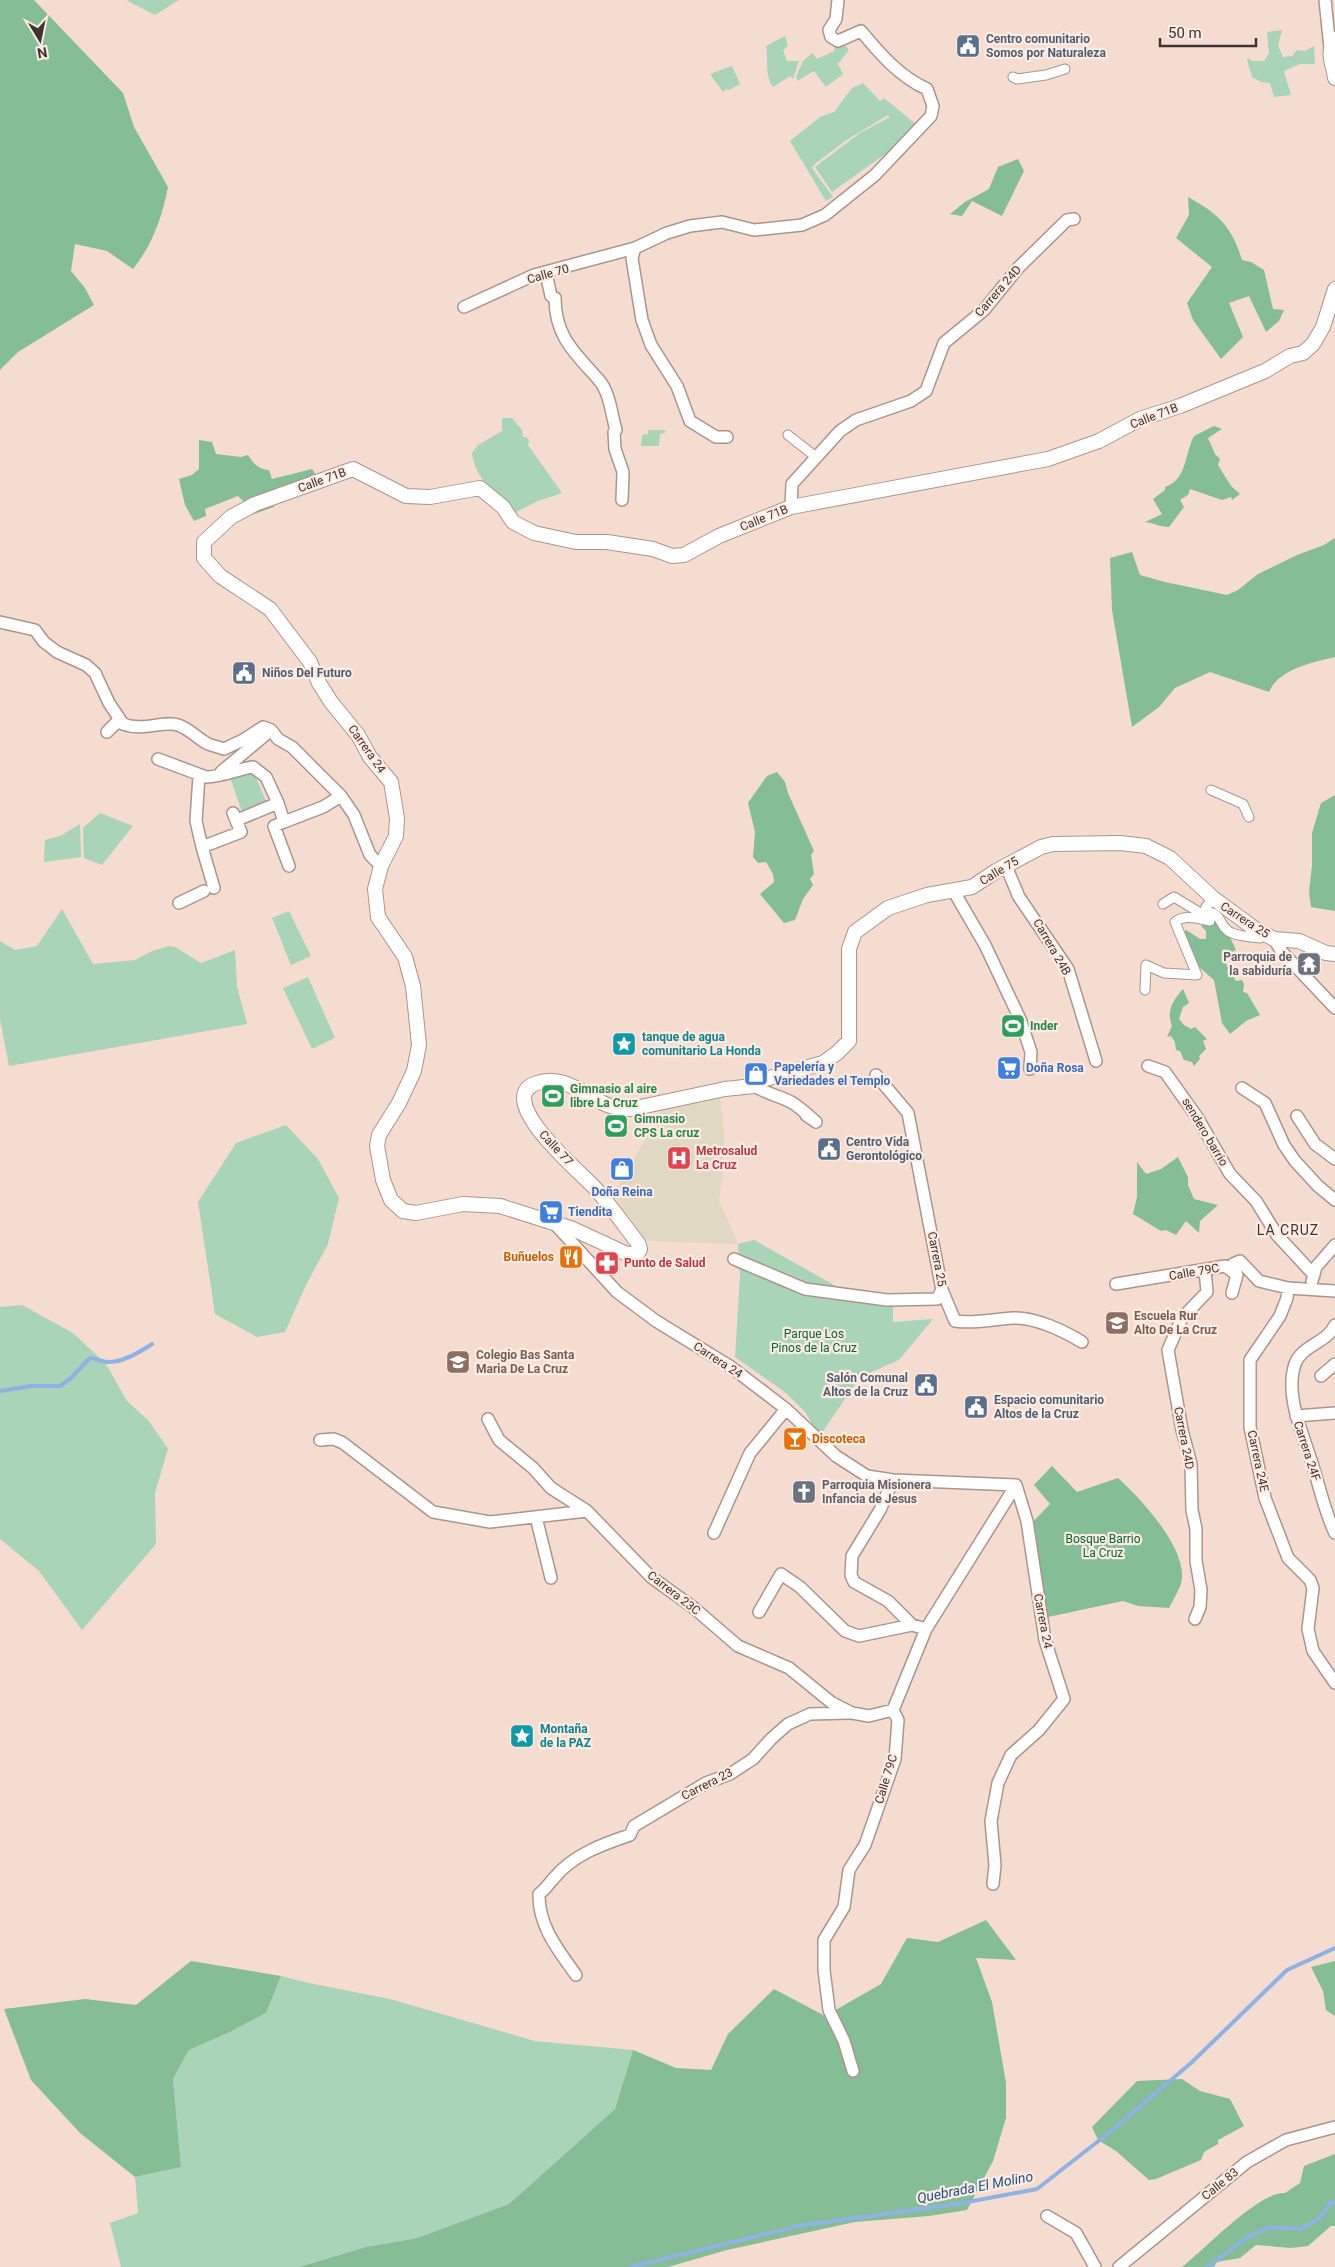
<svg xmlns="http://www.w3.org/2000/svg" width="1335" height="2267" font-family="Roboto,sans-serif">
	<rect width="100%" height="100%" fill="#f5dcd1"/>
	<path fill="#e0d8c3" d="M720,1096L724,1133L723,1173L719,1200L738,1244L647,1241L613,1195L647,1136L656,1135L661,1109Z"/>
	<path fill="#aad4b7" d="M126,0H179L155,15Z
		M1282,30L1278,46L1283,57L1292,56L1297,50L1305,51L1314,46L1315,64H1300L1284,71L1291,95L1274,97L1270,83L1261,82L1252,77L1247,60L1248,58L1252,61H1264L1269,53L1267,32Z
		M785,36L788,46L783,50L787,61H799L793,79L790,76L773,87C764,73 769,62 766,46Z
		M843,43L849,50L838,64L843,74L826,87L814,71L797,81L796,77L803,61L812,53L817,59L834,51L835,45Z
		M732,66L740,84L729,90L726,89L723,92L710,74Z
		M863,83L880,101L884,98L917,125L905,139L888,115L845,141L816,163L812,168L833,197L826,201L790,141L820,117L834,112L852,88Z
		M890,117L905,140L832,192L815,167L860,133Z
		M502,418H512L522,430L523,437H526L529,440L528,445L562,493L538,501L512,514C496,496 475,478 472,453L478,445L502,431Z
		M648,430H665V433L660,434L659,446H641L642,435L648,434Z
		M253,771L267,803L242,812L230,777Z
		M100,813L133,826L102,865L84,858L83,828Z
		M80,824L81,857L44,862L45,840L60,836Z
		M62,909L93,964L135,960L152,951L169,946L175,947L201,963L235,950L237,986L247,1024L9,1066L0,1019V941L15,950L37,946Z
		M289,911L311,956L291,965L272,918Z
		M308,977L335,1038L312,1049L283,988Z
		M286,1125L318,1159L339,1198L328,1244L306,1285L285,1332L257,1337L215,1314L198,1202L236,1143Z
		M754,1240L843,1290L893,1295V1322L933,1319L899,1360L860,1377L819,1437L806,1413L786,1393L735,1357L740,1275L738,1244Z
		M22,1305L73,1333L106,1364L127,1401L149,1421L168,1449L155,1493L156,1544L82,1630L39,1571L0,1539V1307Z
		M281,1976L309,1983L390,1999L535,2041L633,2050L615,2109L509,2204L417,2238L366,2247L299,2267H121L110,2223L138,2213L135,2177L181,2167L173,2079L189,2050L230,2032L266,2013Z"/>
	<path fill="#85bd97" d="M0,0H34L123,93L134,127L168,187C162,217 153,244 133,269L107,251L75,244L71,271L85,288L94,305L18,352L0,370Z
		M1018,159L1024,171L1002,216L972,201L962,216L950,214L965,202L989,189L998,167Z
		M1188,197C1219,214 1232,227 1242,260L1251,262L1264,270L1273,309L1284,310L1279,321L1266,332L1249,296L1229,303L1243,337L1221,359L1193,320L1187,303L1212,267L1176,238L1189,215Z
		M1214,426L1222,429L1208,438L1215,454L1220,459L1218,465L1231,486L1240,494L1232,500L1231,497L1222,500L1190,489L1188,495L1180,500L1184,507L1169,527C1160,527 1154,523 1145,522L1162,514L1153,499L1165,490V487C1187,480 1185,453 1194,436Z
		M199,440L212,442L216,454L241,457L248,455C254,464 258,469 269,470L272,479L312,469L323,485L304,494L274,499V507L245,517H237L247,510L244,502L238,496L205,509L206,516L194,521L185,505L179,479L192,475L199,469Z
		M1335,538V657C1313,662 1279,669 1269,692L1210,672L1175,688L1159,707L1132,727L1112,610L1110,558L1132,552L1140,575L1165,582L1227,595L1238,590L1258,574L1297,555L1324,545Z
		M777,772L785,782L788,793L814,851L811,855L814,874L810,879L813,885L803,899L795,920L784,923L760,894L774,882L773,874L766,862L758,863L753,857L755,832L748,803L767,776Z
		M1335,795V911L1311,907L1309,892L1312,866V833L1321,803Z
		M1213,916L1229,935L1236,950L1222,957L1236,981L1242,980L1244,984L1243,992L1247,993L1260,1015L1246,1021L1230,1034L1222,1023L1214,980L1199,967L1184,933L1186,930L1200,939H1206V931L1201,926Z
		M1183,989L1189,1003L1183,1007L1179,1019L1184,1025L1191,1029L1195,1027L1207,1039L1203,1041L1206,1049L1199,1056L1200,1059L1194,1066L1192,1062L1184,1060L1180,1051L1176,1050L1175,1042L1171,1036L1167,1037L1172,1026C1166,1011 1173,1000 1183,989Z
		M1178,1157L1188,1177V1185L1194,1199L1218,1205L1200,1221L1199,1233L1186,1221L1176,1235L1166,1230L1161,1231L1133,1214L1137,1197V1162L1146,1174L1161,1169Z
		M1052,1466L1077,1492L1118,1478C1141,1499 1190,1551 1181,1584C1178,1592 1173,1600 1169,1608L1138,1606L1123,1601L1048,1617L1032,1523L1050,1504L1034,1485Z
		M986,1920L1016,1960L976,1958L992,2002L1006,2083V2118L993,2161L967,2210L929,2216L855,2222L727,2250L668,2267H299L366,2247L417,2238L509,2204L615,2109L633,2050L676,2068L711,2070L728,2034L774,1989L825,2016L881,1984L907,1938L938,1942Z
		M191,1961L281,1976L266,2013L230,2032L189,2050L173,2079L181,2167L135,2177L80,2133L31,2080L4,2009L85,1999L136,2005Z
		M1335,1961V2016L1326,2010L1323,1991L1311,1967Z
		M1182,2079L1200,2091L1230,2099L1244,2126L1218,2140V2144L1204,2152L1201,2160L1156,2179L1149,2180L1116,2151L1098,2140L1092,2127L1137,2081Z
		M1335,2154V2226H1331L1308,2246L1291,2248L1256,2245L1240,2258L1217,2262L1214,2267H1182C1204,2250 1259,2191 1285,2193L1300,2183L1304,2166Z"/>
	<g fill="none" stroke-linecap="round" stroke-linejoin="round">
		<path stroke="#8eb3e2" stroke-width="4" d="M0,1391L31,1386H60L70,1379L90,1358C96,1358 97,1360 102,1361C118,1366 140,1352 152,1344
			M630,2267L803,2225L957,2204L1037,2189L1110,2132L1191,2063L1287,1970L1335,1948
			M1208,2267L1246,2238L1270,2227L1301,2229L1320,2218L1331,2202H1335"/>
		<defs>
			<path id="pedestrian" d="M1013,77L1017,79L1046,75L1065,69
				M788,435L816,457
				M1211,790L1243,804L1249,817
				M1163,904L1174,897L1207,917
				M1205,911C1223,914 1217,922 1228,931C1235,936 1251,937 1260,938
				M1145,990L1146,965L1164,973L1197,975L1175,922C1185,914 1199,919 1210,921L1205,912L1206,907L1213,898"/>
			<path id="minor" d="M1325,0L1330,48
				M635,248L632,258L639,302L642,320L651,345L677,386L690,421L716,437H727
				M546,273L551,296L555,298C555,336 574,352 598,379C610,392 611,413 616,430L614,432L615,449L623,472L622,500
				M464,307L534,275L635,248L667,233L690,226L722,222L754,230L802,225L825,215L875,175L931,116L933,106L927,89C900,77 880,54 861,31L838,41L831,37L829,30L836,19L838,0
				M791,507L792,484L840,431L856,420L911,401L926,391L944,343L984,310L1018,268L1067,220L1074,219
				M0,622L35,630L44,642L57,652L86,665L95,673L109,703L123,724C145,732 163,720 178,725C190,729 198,739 208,744C213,746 219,747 224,749L243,740L263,727L271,730L278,739L292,747L341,796L354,815L370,855L381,866
				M107,732L117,722L123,724
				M158,759L206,777
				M221,772L271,730
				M199,776L196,821L202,847L241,832L233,813
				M207,777C223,777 237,769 253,767L266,777L278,803L237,820
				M278,803L284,822L323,807L341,796
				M284,822L274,826L289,866
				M202,847L214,888
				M1006,866L1019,897L1068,969L1096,1061
				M953,890L985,945L1020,1019L1031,1052L1030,1069
				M179,903L204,891
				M1274,939L1282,952L1335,1008
				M1148,1066L1165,1072L1197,1117L1230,1174L1256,1201L1277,1235L1314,1275
				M876,1075L908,1113L942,1290L955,1321C975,1324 993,1319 1013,1318C1035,1317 1064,1331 1082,1342
				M754,1086C768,1094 779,1096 791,1102C801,1108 808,1115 816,1122L806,1115
				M1242,1088L1265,1103L1284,1145L1295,1161L1318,1186L1335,1200
				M1297,1116L1315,1144L1335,1159
				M554,1223L617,1292L656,1321L731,1367L786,1409L836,1456L867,1476L893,1480L1016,1485
				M734,1259L805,1289L887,1300L937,1299L942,1290
				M1312,1281L1316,1267L1335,1245
				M1116,1284L1225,1266L1237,1275L1233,1264L1240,1261L1259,1281L1288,1288L1335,1291
				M1288,1288L1287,1298L1280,1316L1250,1360V1427L1265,1498L1288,1558L1310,1580L1313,1588L1308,1629L1313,1651L1335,1683
				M1232,1293L1237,1275
				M1335,1325C1327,1343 1302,1345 1295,1364C1285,1394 1301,1429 1310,1457C1319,1483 1323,1508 1335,1533
				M1321,1376L1335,1364
				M1296,1416L1335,1413
				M488,1419L499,1440L533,1468L551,1488L587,1511L651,1577L694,1608L738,1646L789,1668L832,1703L852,1713L869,1716L893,1710
				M320,1440L334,1439L343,1443L433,1512L490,1522L587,1511
				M893,1480L880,1510L852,1556L851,1575L854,1582L888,1601L912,1625
				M536,1517L551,1578
				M714,1533L750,1453L786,1409
				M759,1612L781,1574L800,1587L845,1631L859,1636L912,1625L926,1629
				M1195,1619L1200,1607L1201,1590L1196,1561V1529L1192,1510L1191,1464L1182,1430L1168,1350L1182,1318L1207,1292L1205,1270
				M993,1884L995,1865L991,1821L998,1783L1011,1755L1039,1730L1064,1699L1045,1640L1027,1521L1016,1485
				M576,1975C559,1951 538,1926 539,1894C546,1889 549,1883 555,1877C573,1855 603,1844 630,1835L634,1826L706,1783L730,1774L753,1759L771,1739L788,1724L810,1714L850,1713
				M853,2071L844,2041L829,2010L824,1970V1940L844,1907L849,1870L865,1845L895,1759L898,1720L893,1710L926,1629L1016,1485
				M1047,2216L1076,2233L1095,2267
				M1119,2267L1247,2162L1286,2140L1335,2127"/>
			<path id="tertiary" d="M1335,39C1326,55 1333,62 1335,78
				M1335,289L1323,327L1313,344L1303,353L1290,356L1265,371L1180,406L1140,419L1099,441L1048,459L791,507L719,536L684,555L672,556L653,549L607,542H576L534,533L513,522L503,507L480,488L430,497L406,496L353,469L255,504L231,517L204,542V558L220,576L270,609L310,662L319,683L331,702L358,735L370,757L391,782L397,818L396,836L381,866L375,889L378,917L405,957L413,986L419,1045L414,1071L399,1103L379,1135L377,1146L383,1180L391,1200L403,1211L416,1213L463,1204L500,1206L573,1229L627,1254L638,1253L640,1249L638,1243C623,1224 609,1203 593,1186C581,1173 491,1098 537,1083C563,1074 583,1094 605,1104C613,1108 621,1108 631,1109L725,1089L754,1086L762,1080L823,1063L837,1053L849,1041V949L855,932L888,908L927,895L972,887L996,871L1041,847L1053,844L1120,843L1146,846L1170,858L1213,898L1255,929L1274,939L1299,941L1326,953L1335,954"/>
		</defs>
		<use href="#pedestrian" stroke="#ac958a" stroke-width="11"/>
		<use href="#minor" stroke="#ac958a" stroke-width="14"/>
		<use href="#tertiary" stroke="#ac958a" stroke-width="16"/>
		<use href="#pedestrian" stroke="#fff" stroke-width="9"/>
		<use href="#minor" stroke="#fff" stroke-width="11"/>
		<use href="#tertiary" stroke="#fff" stroke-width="14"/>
	</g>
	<defs>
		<symbol id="civic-square" viewBox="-11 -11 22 22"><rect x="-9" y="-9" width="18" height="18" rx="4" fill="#5c6f8a" stroke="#ffebe1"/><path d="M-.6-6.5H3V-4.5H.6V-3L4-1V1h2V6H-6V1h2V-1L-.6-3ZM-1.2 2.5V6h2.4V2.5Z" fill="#fff"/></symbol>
		<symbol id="temple-square" viewBox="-11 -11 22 22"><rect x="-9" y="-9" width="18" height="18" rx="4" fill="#6b7280" stroke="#ffebe1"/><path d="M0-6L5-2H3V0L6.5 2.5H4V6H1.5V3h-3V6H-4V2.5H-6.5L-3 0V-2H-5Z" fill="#fff"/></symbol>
		<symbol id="stadium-square" viewBox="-11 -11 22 22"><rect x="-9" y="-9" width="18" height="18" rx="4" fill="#2e9e5b" stroke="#ffebe1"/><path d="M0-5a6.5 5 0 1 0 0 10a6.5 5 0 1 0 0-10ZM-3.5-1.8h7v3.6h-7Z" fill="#fff"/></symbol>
		<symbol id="sight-square" viewBox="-11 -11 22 22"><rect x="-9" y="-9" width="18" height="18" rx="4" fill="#0f9aa8" stroke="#ffebe1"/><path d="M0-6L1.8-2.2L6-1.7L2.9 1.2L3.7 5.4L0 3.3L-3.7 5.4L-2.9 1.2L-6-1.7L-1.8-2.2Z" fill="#fff"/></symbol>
		<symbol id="supermarket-square" viewBox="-11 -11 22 22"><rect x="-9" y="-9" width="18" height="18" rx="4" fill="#3f7fe0" stroke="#ffebe1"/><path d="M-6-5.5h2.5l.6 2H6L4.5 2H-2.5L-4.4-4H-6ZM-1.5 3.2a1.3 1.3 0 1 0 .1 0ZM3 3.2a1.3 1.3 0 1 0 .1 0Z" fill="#fff"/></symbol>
		<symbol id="shop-square" viewBox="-11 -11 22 22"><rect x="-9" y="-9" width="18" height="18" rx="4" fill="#3f7fe0" stroke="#ffebe1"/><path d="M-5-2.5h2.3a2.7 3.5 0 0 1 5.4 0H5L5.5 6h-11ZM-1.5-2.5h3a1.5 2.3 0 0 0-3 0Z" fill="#fff"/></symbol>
		<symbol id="hospital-square" viewBox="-11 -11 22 22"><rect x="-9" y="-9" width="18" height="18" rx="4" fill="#e0444e" stroke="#ffebe1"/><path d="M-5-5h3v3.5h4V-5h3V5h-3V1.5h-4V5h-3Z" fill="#fff"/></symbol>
		<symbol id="restaurant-square" viewBox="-11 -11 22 22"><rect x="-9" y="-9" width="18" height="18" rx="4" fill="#e8710a" stroke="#ffebe1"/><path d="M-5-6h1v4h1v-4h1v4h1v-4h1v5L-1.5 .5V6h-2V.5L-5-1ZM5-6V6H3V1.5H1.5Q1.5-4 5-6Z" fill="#fff"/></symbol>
		<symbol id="pharmacy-square" viewBox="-11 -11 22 22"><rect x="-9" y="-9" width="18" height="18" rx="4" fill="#e0444e" stroke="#ffebe1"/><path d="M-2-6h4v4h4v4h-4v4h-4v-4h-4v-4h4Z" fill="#fff"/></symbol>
		<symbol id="school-square" viewBox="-11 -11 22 22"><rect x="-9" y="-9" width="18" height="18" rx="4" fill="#8d6e63" stroke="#ffebe1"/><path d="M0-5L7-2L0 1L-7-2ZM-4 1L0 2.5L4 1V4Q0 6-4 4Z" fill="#fff"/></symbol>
		<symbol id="bar-square" viewBox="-11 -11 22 22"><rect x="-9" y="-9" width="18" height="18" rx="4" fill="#e8710a" stroke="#ffebe1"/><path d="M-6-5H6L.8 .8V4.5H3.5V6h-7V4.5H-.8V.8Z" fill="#fff"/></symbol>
		<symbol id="church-square" viewBox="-11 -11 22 22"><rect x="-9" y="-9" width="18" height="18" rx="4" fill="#6b7280" stroke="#ffebe1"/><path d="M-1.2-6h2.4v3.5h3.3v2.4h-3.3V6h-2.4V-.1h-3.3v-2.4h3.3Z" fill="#fff"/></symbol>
	</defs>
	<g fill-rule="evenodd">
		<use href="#civic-square" x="954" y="32" width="28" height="28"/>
		<use href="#civic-square" x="230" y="659" width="28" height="28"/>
		<use href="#temple-square" x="1295" y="950" width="28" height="28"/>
		<use href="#stadium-square" x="999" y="1012" width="28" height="28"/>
		<use href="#sight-square" x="610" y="1030" width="28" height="28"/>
		<use href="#supermarket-square" x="995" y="1054" width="28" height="28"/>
		<use href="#shop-square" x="742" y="1060" width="28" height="28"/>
		<use href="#stadium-square" x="539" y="1082" width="28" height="28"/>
		<use href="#stadium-square" x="602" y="1112" width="28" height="28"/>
		<use href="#civic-square" x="815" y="1135" width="28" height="28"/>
		<use href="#hospital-square" x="665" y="1144" width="28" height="28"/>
		<use href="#shop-square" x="608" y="1155" width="28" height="28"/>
		<use href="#supermarket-square" x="537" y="1198" width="28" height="28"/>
		<use href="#restaurant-square" x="557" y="1243" width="28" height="28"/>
		<use href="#pharmacy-square" x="593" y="1249" width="28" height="28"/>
		<use href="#school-square" x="1103" y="1309" width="28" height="28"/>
		<use href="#school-square" x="444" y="1348" width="28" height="28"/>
		<use href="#civic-square" x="912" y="1371" width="28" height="28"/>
		<use href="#civic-square" x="962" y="1393" width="28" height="28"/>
		<use href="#bar-square" x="781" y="1425" width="28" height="28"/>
		<use href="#church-square" x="790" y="1478" width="28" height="28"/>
		<use href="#sight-square" x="508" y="1722" width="28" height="28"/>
	</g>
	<g text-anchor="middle" stroke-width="4.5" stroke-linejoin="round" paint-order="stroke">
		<g font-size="12" font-weight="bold" fill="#4e5e75" stroke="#ffebe1" text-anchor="start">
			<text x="986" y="43">Centro comunitario<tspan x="986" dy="14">Somos por Naturaleza</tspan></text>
			<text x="262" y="677">Niños Del Futuro</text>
			<text x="846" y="1146">Centro Vida<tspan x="846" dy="14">Gerontológico</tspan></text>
			<text x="908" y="1382" text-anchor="end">Salón Comunal<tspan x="908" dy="14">Altos de la Cruz</tspan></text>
			<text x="994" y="1404">Espacio comunitario<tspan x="994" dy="14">Altos de la Cruz</tspan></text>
		</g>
		<g font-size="12" fill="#3e3430" stroke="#ffebe1">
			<text transform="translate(548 274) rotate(-16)" y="4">Calle 70</text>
			<text transform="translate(998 291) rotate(-49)" y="4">Carrera 24D</text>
			<text transform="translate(1154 416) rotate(-21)" y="4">Calle 71B</text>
			<text transform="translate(322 480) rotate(-20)" y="4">Calle 71B</text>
			<text transform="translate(764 518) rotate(-22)" y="4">Calle 71B</text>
			<text transform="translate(367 749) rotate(55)" y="4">Carrera 24</text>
			<text transform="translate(999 871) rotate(-31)" y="4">Calle 75</text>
			<text transform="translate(1245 920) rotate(33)" y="4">Carrera 25</text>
			<text transform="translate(1052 947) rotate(60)" y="4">Carrera 24B</text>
			<text transform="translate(1205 1132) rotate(59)" y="4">sendero barrio</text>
			<text transform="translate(556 1148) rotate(47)" y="4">Calle 77</text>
			<text transform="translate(937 1259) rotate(79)" y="4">Carrera 25</text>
			<text transform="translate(1194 1272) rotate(-10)" y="4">Calle 79C</text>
			<text transform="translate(718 1360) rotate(33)" y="4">Carrera 24</text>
			<text transform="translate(1184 1438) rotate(79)" y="4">Carrera 24D</text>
			<text transform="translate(1307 1451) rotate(72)" y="4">Carrera 24F</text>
			<text transform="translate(1258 1461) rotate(78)" y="4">Carrera 24E</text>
			<text transform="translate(674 1593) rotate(38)" y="4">Carrera 23C</text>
			<text transform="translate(1043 1621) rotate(79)" y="4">Carrera 24</text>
			<text transform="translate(886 1779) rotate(-73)" y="4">Calle 79C</text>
			<text transform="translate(707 1784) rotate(-27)" y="4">Carrera 23</text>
			<text transform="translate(1220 2184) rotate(-39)" y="4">Calle 83</text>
		</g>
		<g font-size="12" font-weight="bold" fill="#5b616d" stroke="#ffebe1" text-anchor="end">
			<text x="1292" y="961">Parroquia de<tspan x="1292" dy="14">la sabiduría</tspan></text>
			<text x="822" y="1489" text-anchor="start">Parroquia Misionera<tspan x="822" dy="14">Infancia de Jesus</tspan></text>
		</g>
		<g font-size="12" font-weight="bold" fill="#27864d" stroke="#ffebe1" text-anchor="start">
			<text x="1030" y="1030">Inder</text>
			<text x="570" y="1093">Gimnasio al aire<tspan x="570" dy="14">libre La Cruz</tspan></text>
			<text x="634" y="1123">Gimnasio<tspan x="634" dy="14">CPS La cruz</tspan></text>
		</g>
		<g font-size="12" font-weight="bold" fill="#0d838f" stroke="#ffebe1" text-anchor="start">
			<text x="642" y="1041">tanque de agua<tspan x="642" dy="14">comunitario La Honda</tspan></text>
			<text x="540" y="1733">Montaña<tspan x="540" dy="14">de la PAZ</tspan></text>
		</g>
		<g font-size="12" font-weight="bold" fill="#366cbe" stroke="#ffebe1" text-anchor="start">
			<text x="774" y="1071">Papelería y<tspan x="774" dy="14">Variedades el Templo</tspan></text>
			<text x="1026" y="1072">Doña Rosa</text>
			<text x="622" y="1196" text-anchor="middle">Doña Reina</text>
			<text x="568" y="1216">Tiendita</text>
		</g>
		<g font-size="12" font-weight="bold" fill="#be3a42" stroke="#ffebe1" text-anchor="start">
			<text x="696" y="1155">Metrosalud<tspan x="696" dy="14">La Cruz</tspan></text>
			<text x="624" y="1267">Punto de Salud</text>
		</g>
		<g font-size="12" font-weight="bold" fill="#c56008" stroke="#ffebe1" text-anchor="end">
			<text x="554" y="1261">Buñuelos</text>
			<text x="812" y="1443" text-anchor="start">Discoteca</text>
		</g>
		<g font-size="12" font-weight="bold" fill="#785e54" stroke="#ffebe1" text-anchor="start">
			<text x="1134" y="1320">Escuela Rur<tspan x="1134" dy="14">Alto De La Cruz</tspan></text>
			<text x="476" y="1359">Colegio Bas Santa<tspan x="476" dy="14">Maria De La Cruz</tspan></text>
		</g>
		<g font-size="12" fill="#046537" stroke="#ffebe1">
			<text x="814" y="1338">Parque Los<tspan x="814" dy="14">Pinos de la Cruz</tspan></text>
			<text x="1103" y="1543">Bosque Barrio<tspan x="1103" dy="14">La Cruz</tspan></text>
		</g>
		<g font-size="14" letter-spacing="1" fill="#3e3430" stroke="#ffebe1">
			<text x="1288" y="1235">LA CRUZ</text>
		</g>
		<g font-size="14" font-style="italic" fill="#21518c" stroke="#ffebe1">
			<text transform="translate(975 2187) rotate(-11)" y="5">Quebrada El Molino</text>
		</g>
	</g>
	<g transform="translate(40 40) rotate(170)" stroke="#ffebe1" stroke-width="4" paint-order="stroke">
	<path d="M0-4L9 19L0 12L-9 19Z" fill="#3e3430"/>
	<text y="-8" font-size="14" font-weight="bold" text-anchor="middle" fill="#3e3430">N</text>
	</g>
	<path d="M1160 38v8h96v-8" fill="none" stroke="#3e3430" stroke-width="2.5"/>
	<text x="1168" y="38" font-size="15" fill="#3e3430" stroke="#ffebe1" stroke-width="4" paint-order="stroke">50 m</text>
</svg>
